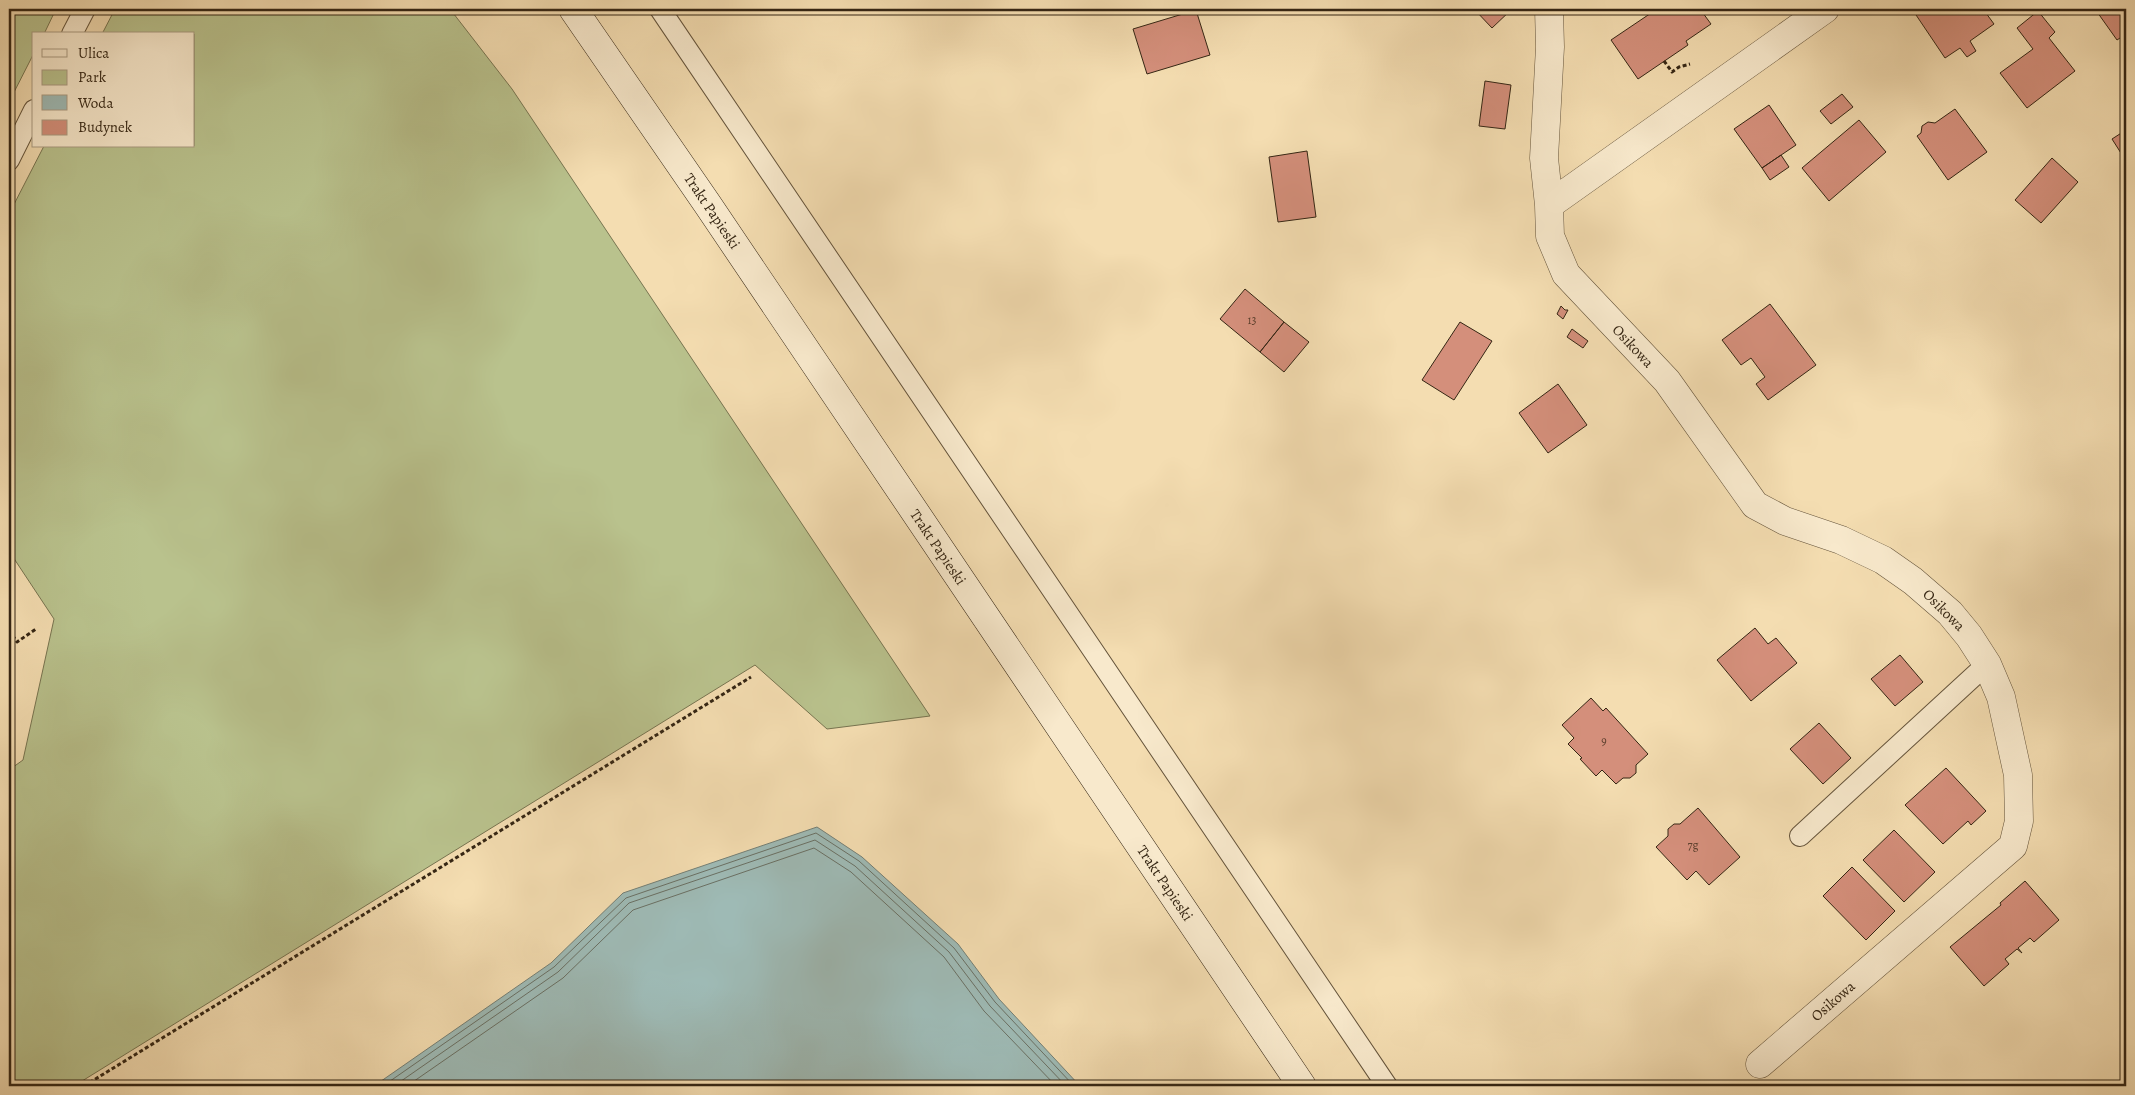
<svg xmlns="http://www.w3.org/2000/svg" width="2135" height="1095" font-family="Alegreya,serif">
	<rect width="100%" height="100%" fill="#f4ddb1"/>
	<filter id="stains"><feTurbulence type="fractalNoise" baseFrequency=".004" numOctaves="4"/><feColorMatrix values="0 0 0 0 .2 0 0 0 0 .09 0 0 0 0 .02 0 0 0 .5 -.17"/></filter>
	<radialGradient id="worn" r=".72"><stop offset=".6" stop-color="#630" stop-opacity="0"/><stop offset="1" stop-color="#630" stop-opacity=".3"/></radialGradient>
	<path fill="#b9c28d" stroke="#777450" d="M9,9H56L44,34H34V53L9,102Z
		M115,9H450L512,89L930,716L827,729L755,665L74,1086H9V770L23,760L54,619L9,551V214L44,146H194V34H102Z"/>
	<path fill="#9ebab5" stroke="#747f75" d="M817,827L862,857L958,944L999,999L1080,1086H374L551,963L623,893Z"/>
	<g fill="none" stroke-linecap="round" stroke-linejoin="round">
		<path stroke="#6a7064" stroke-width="1" d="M383,1086L554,967L626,898L816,833L859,861L954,948L995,1002L1074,1086
			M394,1086L558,972L629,903L815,840L855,866L949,952L990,1006L1066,1086
			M407,1086L563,978L633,910L814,848L851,872L944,957L984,1011L1056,1086"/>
	</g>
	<path fill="#d48f7b" stroke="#352614" d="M1474,9H1512L1492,28Z
		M1657,9H1700L1711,24L1686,41L1688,45L1638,79L1611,40Z
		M1912,9H1983L1994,24L1970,41L1976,51L1967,57L1960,48L1945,58Z
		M2095,9H2126V34L2117,40Z
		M1196,10L1210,55L1147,74L1133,29Z
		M2038,11L2055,32L2049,38L2075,71L2027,108L2000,73L2033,49L2017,28Z
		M1485,81L1511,85L1505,129L1479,126Z
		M1842,94L1853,107L1831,124L1820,111Z
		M1769,105L1796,145L1762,168L1734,129Z
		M1955,109L1987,152L1948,180L1917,136L1921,133L1922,126L1928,122L1935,123Z
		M1859,120L1886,152L1829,201L1802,168Z
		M2126,130V161L2112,139Z
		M1307,151L1316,217L1278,222L1269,157Z
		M1781,155L1789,167L1770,180L1762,168Z
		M2052,158L2078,182L2041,223L2015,200Z
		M1245,289L1284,322L1260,352L1220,319Z
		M1770,304L1816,365L1768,400L1756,384L1765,377L1751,358L1741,365L1722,340Z
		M1561,306L1565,310H1568L1563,319L1557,314Z
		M1284,322L1309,342L1284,372L1260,352Z
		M1460,322L1492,341L1454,400L1422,380Z
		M1572,329L1588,341L1583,348L1567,337Z
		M1558,384L1587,425L1548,453L1519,413Z
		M1755,628L1768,644L1776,638L1797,663L1751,701L1717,660Z
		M1900,655L1923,682L1895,706L1871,679Z
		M1591,698L1603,711L1606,708L1648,754L1636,765V773L1630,778H1623L1616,784L1602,770L1596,776L1580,759L1582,758L1568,744L1574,738L1562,725Z
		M1819,723L1851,758L1823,784L1790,749Z
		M1946,768L1986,811L1971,825L1968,821L1943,844L1905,805Z
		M1698,808L1740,857L1709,885L1696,871L1687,880L1656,847L1668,836V829L1674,824H1680Z
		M1894,830L1935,872L1904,902L1863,860Z
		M1852,867L1895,911L1866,940L1823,896Z
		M2025,881L2059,920L2034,942L2030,938L2018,948L2022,953L2017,949L2005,959L2009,964L1984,986L1950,947L2001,905L2000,903Z"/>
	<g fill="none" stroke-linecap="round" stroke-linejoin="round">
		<defs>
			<path id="lane" d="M660,9L1387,1086
				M72,34L85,9
				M9,160L34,110
				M1800,836L1987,664"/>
			<path id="street" d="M1549,9L1550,47L1544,158L1549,205L1825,9
				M1549,205L1550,236L1566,274L1667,381L1755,505L1785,521L1841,540L1883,560L1913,581L1950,613L1969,636L1987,664L2001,697L2018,775L2019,821L2013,846L1760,1064"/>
			<path id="secondary" d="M573,9L708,205L1302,1086"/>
		</defs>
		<use href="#lane" stroke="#65543b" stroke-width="22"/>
		<use href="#street" stroke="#65543b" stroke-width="29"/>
		<use href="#secondary" stroke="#352614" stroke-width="29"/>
		<path stroke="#352614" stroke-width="3" stroke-dasharray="4 2.5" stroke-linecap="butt" d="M1664,61L1672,72L1679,67L1690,64
			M9,630L17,642L36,629
			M84,1086L751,677"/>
		<use href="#lane" stroke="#f8e9cc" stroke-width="20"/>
		<use href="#street" stroke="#f8e9cc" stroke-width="28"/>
		<use href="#secondary" stroke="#f8e9cc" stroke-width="28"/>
	</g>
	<g text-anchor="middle" stroke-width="5" stroke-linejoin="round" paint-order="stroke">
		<g font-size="12" fill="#5d402e">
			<text x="1252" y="324">13</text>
			<text x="1604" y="745">9</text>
			<text x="1693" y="849">7g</text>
		</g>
		<g font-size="15" fill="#352614" stroke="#f8e9cc">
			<text transform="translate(712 211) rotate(56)" y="5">Trakt Papieski</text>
			<text transform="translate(1633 346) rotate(47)" y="5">Osikowa</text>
			<text transform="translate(938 547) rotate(56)" y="5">Trakt Papieski</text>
			<text transform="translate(1944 610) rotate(45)" y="5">Osikowa</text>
			<text transform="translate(1165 883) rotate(56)" y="5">Trakt Papieski</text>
			<text transform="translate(1833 1001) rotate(-41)" y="5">Osikowa</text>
		</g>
	</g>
	<rect width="2135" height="1095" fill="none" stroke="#f4ddb1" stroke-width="30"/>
	<rect x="10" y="10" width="2115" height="1075" fill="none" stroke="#352614" stroke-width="2.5"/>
	<rect x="15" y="15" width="2105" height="1065" fill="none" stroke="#352614"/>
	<rect x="32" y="32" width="162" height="115" fill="#f8e9cc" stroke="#aa9b82"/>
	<rect x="42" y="49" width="25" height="8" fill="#f8e9cc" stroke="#aa9b82"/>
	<text x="78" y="58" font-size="15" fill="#352614">Ulica</text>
	<rect x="42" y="70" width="25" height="15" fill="#b9c28d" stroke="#aa9b82"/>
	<text x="78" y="82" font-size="15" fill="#352614">Park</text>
	<rect x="42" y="95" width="25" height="15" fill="#9ebab5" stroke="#aa9b82"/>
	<text x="78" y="108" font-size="15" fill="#352614">Woda</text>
	<rect x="42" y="120" width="25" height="15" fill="#d48f7b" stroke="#aa9b82"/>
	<text x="78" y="132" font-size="15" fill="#352614">Budynek</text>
	<rect width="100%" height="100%" filter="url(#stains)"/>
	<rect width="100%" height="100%" fill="url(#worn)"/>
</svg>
